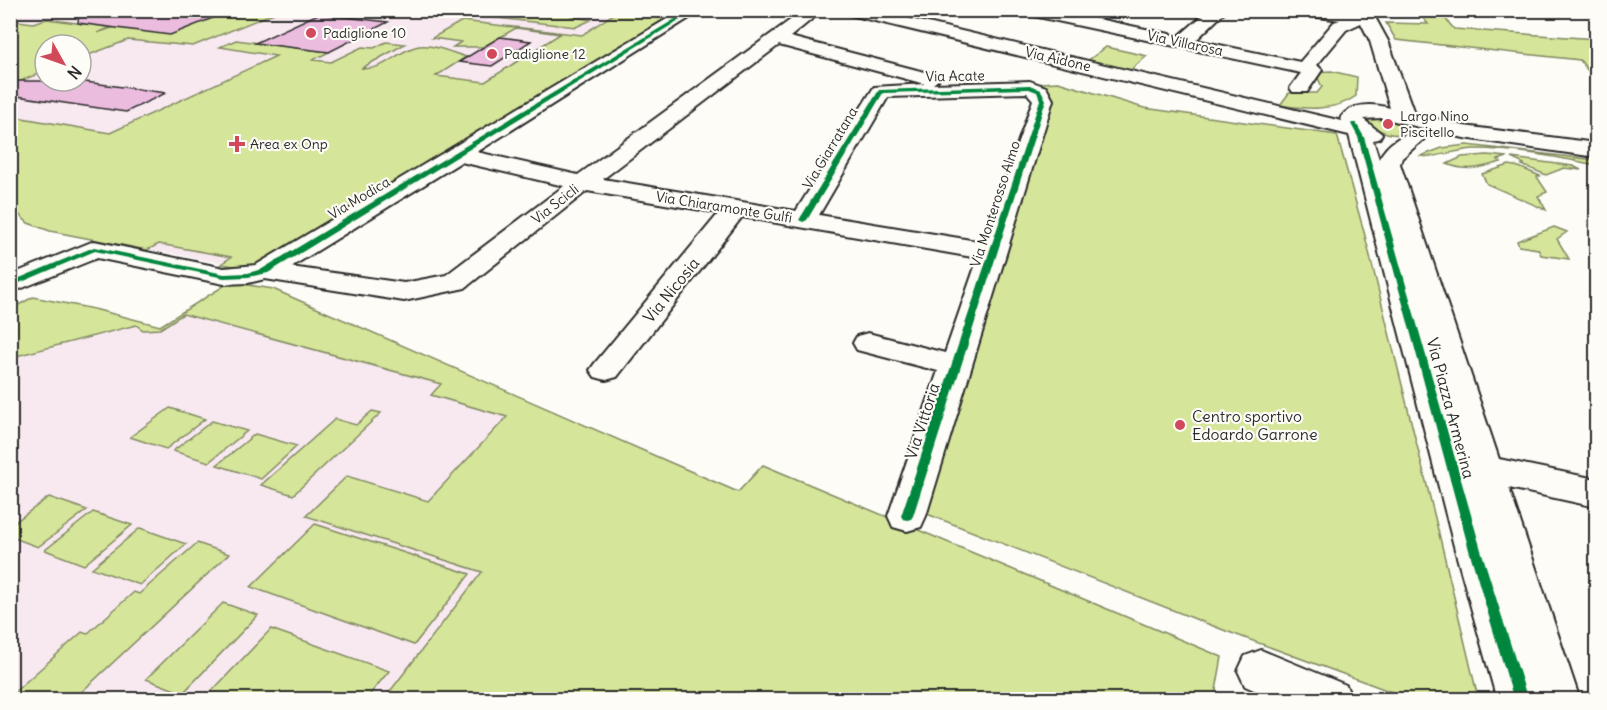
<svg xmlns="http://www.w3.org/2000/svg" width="1607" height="710" font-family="Delius,sans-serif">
	<rect width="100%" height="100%" fill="#fdfcf7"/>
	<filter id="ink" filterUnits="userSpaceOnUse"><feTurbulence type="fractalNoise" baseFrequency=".0167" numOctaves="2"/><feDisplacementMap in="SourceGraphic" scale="12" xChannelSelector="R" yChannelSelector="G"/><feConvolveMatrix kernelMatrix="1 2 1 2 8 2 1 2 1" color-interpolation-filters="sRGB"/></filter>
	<g filter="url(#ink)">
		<path fill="#f8e9f0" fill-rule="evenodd" d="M10,11H687L254,269L50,231L28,223L11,207ZM45,45H81V81H45Z
			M230,282L273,289L900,562L855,699L11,700V309L33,297L94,309L160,326Z"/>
		<path fill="#d5e599" stroke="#808862" stroke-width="1.5" d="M483,10L579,11L571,16L591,20L576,27L436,11L479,12Z
			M154,11L97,33L161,11H279L193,46L128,40L81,58V45H45V71L11,85V20L33,23L47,19L84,24Z
			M618,11H687L254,269L221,264L231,257L159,244L147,250L50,231L28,223L11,207L10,116L110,133L276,56L220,47L236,40L329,52L313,60L331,62L362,47L374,48L386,42L405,44L362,68C382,72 396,52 415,47C430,42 452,53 466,57L436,76L485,82L560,34L516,28L483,47H453L461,42L432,38L462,21L582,35Z
			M1417,11H1439L1454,29L1596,39V82L1580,60L1396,40L1386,23L1428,24Z
			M1106,47L1147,56L1128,72L1086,62Z
			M1331,71L1357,77L1356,96C1335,112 1304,109 1280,105L1289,93H1317L1322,87L1315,72Z
			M1058,82L1144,108L1337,135L1364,232L1441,542L1478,698L1411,699L1226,631L922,512L1054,101L1042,83Z
			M1376,116L1407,124L1411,130C1396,141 1377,130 1364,121L1365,119Z
			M1467,145L1596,160V165C1557,157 1516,149 1475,149C1458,149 1435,159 1421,156L1442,148Z
			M1487,155L1507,157L1498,160L1501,162C1481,168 1467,172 1447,164L1462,157Z
			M1511,158L1573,166L1581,170L1564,168L1546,175L1522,165L1524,164Z
			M1509,165L1519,167L1540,176L1537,177L1547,192L1538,196L1546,210L1487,184L1482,174Z
			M1554,227L1567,232L1557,239L1569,259L1541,255L1538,249L1519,246L1517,241Z
			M230,282L273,289L738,492L763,465L1222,657L1215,696L1224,699H384L482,572L306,516L347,476L428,501L507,417L431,395L441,384L183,314L160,329L143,330L136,325L16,356L14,367L11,368V309L33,297L94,309L160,326Z
			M170,408L205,419L166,449L130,437Z
			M372,411L381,413L293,495L261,485L335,419L356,425Z
			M212,421L247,431L209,462L173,451Z
			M255,434L297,446L261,479L217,465Z
			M49,497L87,510L38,547L11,537V525Z
			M93,512L132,525L84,565L45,550Z
			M315,524L470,574L414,645L251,587Z
			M140,528L186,544L140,585L92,568Z
			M197,543L229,554L74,699H11V695L82,632L87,634L134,592L139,594Z
			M223,603L258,615L183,693L146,679Z
			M271,629L389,671L366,699L225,700L210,693Z"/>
		<path fill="#ebbcde" stroke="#2b2b2b" stroke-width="1.5" d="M79,10H228V12L170,35L78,23Z
			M318,14L388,22L329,52L255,43Z
			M500,37L531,41L492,66L459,62Z
			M10,81H78L166,93L126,112L10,95Z"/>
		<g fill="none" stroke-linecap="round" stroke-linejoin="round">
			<defs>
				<path id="minor" d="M682,10H702L477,152L578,175L804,10H823L790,37L936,75L939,79L933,84L1030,81L1046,87L1053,100L926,516L921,527L907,531L893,527L888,516L938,371L857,350L853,343L857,336L868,333L945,353L978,258L742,217L617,377L606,380L595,377L590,370L595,363L719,213L587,191L465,288L404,301L265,279L248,283L224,284L97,258L10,293V275L94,241L224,268L256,265ZM779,45L925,84L874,87L796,211L603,179ZM1027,93L1033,100L983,242L819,215L888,97ZM461,162L564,186L446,275L404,283L291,267Z
					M842,10H873L1342,121L1341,117C1351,102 1375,104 1390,108L1370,41L1361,23L1346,30L1317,65L1322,70L1307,92H1293L1290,88L1301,73L1029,15L1021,10H1055L1179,36L1209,10H1227L1196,40L1300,62L1334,22L1340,20L1305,15L1297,10H1371L1388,41L1414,113L1464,126L1596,143V157L1464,138L1382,118L1363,119L1382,134L1379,139L1373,140L1379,159C1386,145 1404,130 1421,134L1424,139L1402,158L1400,164L1499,459L1596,479V507L1509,488L1580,700H1497L1455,550L1349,135L850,15Z
					M1261,650L1346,685L1352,700H1276L1245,686L1238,671L1245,656Z"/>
			</defs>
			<use href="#minor" stroke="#2b2b2b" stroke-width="4"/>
			<use href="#minor" fill="#fdfcf7" fill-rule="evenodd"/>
			<defs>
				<path id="cycleway" d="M690,10H696L268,273L248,277L224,278L95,251L10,287V282L94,247L224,274L248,273L262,269Z
					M1030,85L1041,90L1046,100L913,516L911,519L907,520L903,519L901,516L1040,100L1037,92L1029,89L883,93L807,220L803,222L799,220L879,90Z
					M1352,123H1356L1364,137L1481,550L1528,700H1514L1469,550L1358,137L1351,124Z"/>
			</defs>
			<use href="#cycleway" stroke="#fdfcf7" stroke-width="4"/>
			<use href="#cycleway" fill="#00873e" fill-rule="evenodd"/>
		</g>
	</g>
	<g fill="#d1495b" stroke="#fdfcf7" stroke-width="2">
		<circle cx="311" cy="33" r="6"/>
		<circle cx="492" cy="54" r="6"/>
		<circle cx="1388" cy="124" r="6"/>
		<path d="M234 135h6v6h6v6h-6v6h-6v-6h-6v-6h6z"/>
		<circle cx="1180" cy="425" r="6"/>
	</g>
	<g text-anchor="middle" stroke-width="4.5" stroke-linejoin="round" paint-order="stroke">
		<g font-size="14" fill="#2b2b2b" stroke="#fdfcf7" text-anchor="start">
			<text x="323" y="38">Padiglione 10</text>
			<text x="504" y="59">Padiglione 12</text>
			<text x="1400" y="121">Largo Nino<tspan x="1400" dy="16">Piscitello</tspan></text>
			<text x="250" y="149">Area ex Onp</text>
		</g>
		<g font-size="14" fill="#2b2b2b" stroke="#fdfcf7">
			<text transform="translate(1185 43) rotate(12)" y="5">Via Villarosa</text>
			<text transform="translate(1058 59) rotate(13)" y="5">Via Aidone</text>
			<text transform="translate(955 76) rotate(-1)" y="5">Via Acate</text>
			<text transform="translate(830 148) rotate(-59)" y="5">Via Giarratana</text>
			<text transform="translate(359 198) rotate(-31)" y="5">Via Modica</text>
			<text transform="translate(555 204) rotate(-38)" y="5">Via Scicli</text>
			<text transform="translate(995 204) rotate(-72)" y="5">Via Monterosso Almo</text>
			<text transform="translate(724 207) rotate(9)" y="5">Via Chiaramonte Gulfi</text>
		</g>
		<g font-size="16" fill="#2b2b2b" stroke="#fdfcf7">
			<text transform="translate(671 290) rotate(-51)" y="6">Via Nicosia</text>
			<text transform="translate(1451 408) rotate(75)" y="6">Via Piazza Armerina</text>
			<text transform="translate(922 421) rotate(-72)" y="6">Via Vittoria</text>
		</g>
		<g font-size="16" fill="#2b2b2b" stroke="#fdfcf7" text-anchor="start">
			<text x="1192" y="422">Centro sportivo<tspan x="1192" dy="18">Edoardo Garrone</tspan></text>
		</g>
	</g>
	<rect width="1607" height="710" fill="none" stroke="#fdfcf7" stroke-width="36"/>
	<rect x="18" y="18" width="1571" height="674" fill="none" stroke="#2b2b2b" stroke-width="2" filter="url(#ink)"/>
	<g transform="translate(63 63) rotate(130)"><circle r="28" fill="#fdfcf7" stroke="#a9a8a5" stroke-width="1.5"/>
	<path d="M0-4.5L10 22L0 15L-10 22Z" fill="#d1495b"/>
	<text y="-9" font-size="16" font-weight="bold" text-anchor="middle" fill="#2b2b2b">N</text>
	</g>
</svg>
